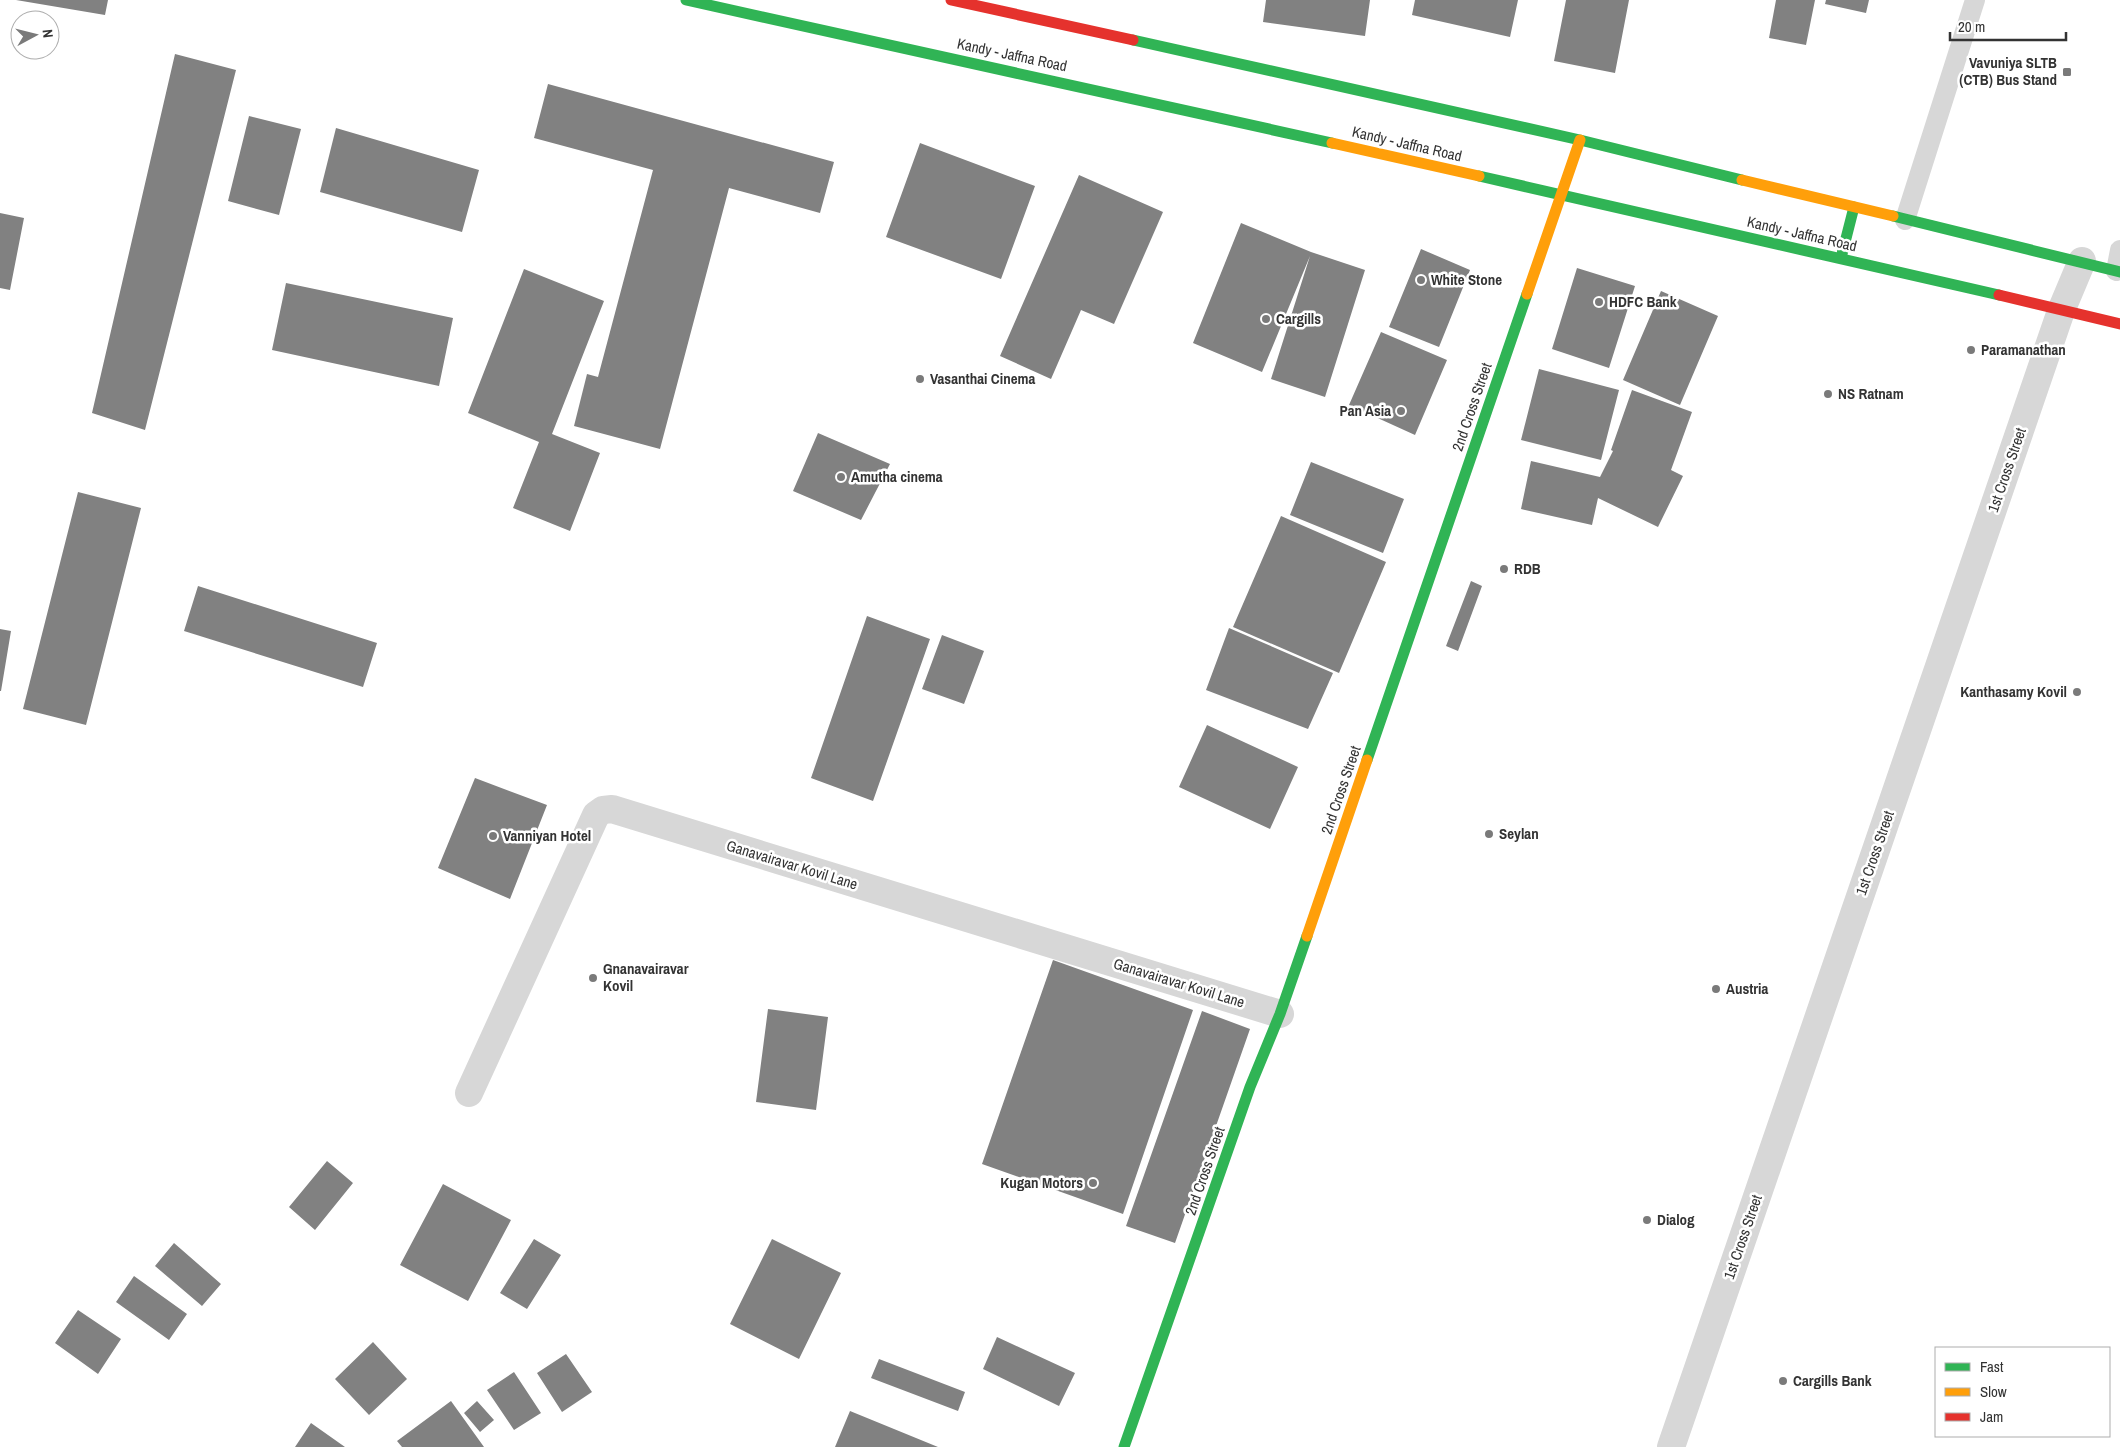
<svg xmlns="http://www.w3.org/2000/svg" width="2120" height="1447" font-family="'Archivo Narrow',sans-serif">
	<rect width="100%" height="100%" fill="#fff"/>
	<path fill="#818181" d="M16,0H108L105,15Z
		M1266,0H1370L1365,36L1263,22Z
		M1415,0H1518L1510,37L1412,15Z
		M1566,0H1629L1615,73L1554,61Z
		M1776,0H1815L1806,45L1769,38Z
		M1826,0H1869L1866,13L1825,4Z
		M175,54L236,70L145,430L92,413Z
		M548,84L834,162L820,213L729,188L660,449L574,426L587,374L598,377L653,170L534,138Z
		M249,116L301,129L279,215L228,201Z
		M336,128L479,170L462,232L320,192Z
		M920,143L1035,186L1001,279L886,237Z
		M1079,175L1163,212L1114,324L1081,310L1051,379L1000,356Z
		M0,213L24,218L10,290L0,288Z
		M1241,223L1311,252L1365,270L1325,397L1271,379L1310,256L1262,372L1193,343Z
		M1421,249L1470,270L1439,347L1389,327Z
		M1577,268L1635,286L1609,368L1552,349Z
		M524,269L604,301L552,434L600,453L570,531L513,508L539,442L468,413Z
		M286,283L453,318L439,386L272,350Z
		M1661,291L1718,316L1680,405L1623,380Z
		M1381,332L1447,360L1415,435L1349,405Z
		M1539,369L1619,390L1601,460L1521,440Z
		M1632,390L1692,412L1671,470L1683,476L1658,527L1598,498L1592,525L1521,509L1531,461L1600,477L1613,451L1611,450Z
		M818,433L890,464L861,520L793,491Z
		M1311,462L1404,499L1383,553L1290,515Z
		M78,492L141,508L86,725L23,709Z
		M1281,516L1386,562L1339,673L1233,627Z
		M1471,581L1482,586L1458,651L1446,646Z
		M198,586L377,643L363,687L184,631Z
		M867,616L930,639L873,801L811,778Z
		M1229,628L1333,673L1308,729L1206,690Z
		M0,629L11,631L1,691H0Z
		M942,635L984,651L964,704L922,689Z
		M1207,725L1298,767L1270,829L1179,787Z
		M475,778L547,805L510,899L438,868Z
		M1053,960L1193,1010L1123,1214L982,1164Z
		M768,1009L828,1017L816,1110L756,1102Z
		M1202,1011L1250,1029L1175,1243L1126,1226Z
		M327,1161L353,1183L315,1230L289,1207Z
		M443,1184L511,1220L468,1301L400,1265Z
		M534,1239L561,1255L527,1309L500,1293Z
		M772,1239L841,1273L799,1359L730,1324Z
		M174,1243L221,1284L202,1306L155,1266Z
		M134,1276L187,1314L169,1340L116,1302Z
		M78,1310L121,1339L98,1374L55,1343Z
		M997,1337L1075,1373L1059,1406L983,1369Z
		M373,1342L407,1379L369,1415L335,1379Z
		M566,1354L592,1392L562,1412L537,1373Z
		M879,1359L965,1392L958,1411L871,1378Z
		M514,1372L541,1413L514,1430L487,1390Z
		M451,1401L484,1447H402L397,1441Z
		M477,1401L494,1420L480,1432L464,1413Z
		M850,1411L938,1447H835Z
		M311,1423L345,1447H295Z"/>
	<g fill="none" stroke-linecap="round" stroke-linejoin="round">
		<path stroke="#d7d7d7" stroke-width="20" d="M1905,220L1975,0
			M2116,271L2120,250"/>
		<path stroke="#d7d7d7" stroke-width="28" d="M469,1093L596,815L603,810L612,809L1280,1014
			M1671,1447L2061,311L2082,261"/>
		<path stroke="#30b455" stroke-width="11" d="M686,0L1332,143
			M1133,40L1580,140L1742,180
			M1479,176L1999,295
			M1893,216L2120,272
			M1841,258L1854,207
			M1367,760L1527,294
			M1124,1447L1250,1087L1280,1014L1307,936"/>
		<path stroke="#ff9f0a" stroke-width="11" d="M1332,143L1479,176
			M1742,180L1893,216
			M1527,294L1580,140
			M1307,936L1367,760"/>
		<path stroke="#e5322d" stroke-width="11" d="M951,0L1133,40
			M1999,295L2120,324"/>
	</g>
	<g fill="#7a7a7a" stroke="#fff" stroke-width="2">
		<rect x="2062" y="67" width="10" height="10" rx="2.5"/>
		<circle cx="1421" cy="280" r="5"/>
		<circle cx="1599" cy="302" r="5"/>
		<circle cx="1266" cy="319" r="5"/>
		<circle cx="1971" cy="350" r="5"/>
		<circle cx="920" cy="379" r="5"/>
		<circle cx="1828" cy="394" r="5"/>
		<circle cx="1401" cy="411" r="5"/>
		<circle cx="841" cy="477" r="5"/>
		<circle cx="1504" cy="569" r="5"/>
		<circle cx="2077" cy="692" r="5"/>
		<circle cx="1489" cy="834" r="5"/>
		<circle cx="493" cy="836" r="5"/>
		<circle cx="593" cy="978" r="5"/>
		<circle cx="1716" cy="989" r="5"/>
		<circle cx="1093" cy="1183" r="5"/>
		<circle cx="1647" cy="1220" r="5"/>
		<circle cx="1783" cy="1381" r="5"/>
	</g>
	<g text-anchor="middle" stroke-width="5" stroke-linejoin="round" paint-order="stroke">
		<g font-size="15" fill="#333" stroke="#fff">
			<text transform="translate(1012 55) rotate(12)" y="5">Kandy - Jaffna Road</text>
			<text transform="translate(1407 144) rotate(13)" y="5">Kandy - Jaffna Road</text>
			<text transform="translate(1802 234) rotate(13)" y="5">Kandy - Jaffna Road</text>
			<text transform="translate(1472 407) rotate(-71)" y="5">2nd Cross Street</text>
			<text transform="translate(2007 470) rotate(-71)" y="5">1st Cross Street</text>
			<text transform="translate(1341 790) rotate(-71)" y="5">2nd Cross Street</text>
			<text transform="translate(1875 853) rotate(-71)" y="5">1st Cross Street</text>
			<text transform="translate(792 865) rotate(17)" y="5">Ganavairavar Kovil Lane</text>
			<text transform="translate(1179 983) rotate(17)" y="5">Ganavairavar Kovil Lane</text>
			<text transform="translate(1205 1171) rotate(-71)" y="5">2nd Cross Street</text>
			<text transform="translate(1743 1237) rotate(-71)" y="5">1st Cross Street</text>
		</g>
		<g font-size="15" font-weight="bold" fill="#333" stroke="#fff" text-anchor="start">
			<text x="2057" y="68" text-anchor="end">Vavuniya SLTB<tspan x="2057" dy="17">(CTB) Bus Stand</tspan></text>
			<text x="1431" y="285">White Stone</text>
			<text x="1609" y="307">HDFC Bank</text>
			<text x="1276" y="324">Cargills</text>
			<text x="1981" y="355">Paramanathan</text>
			<text x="930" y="384">Vasanthai Cinema</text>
			<text x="1838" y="399">NS Ratnam</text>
			<text x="1391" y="416" text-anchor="end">Pan Asia</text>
			<text x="851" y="482">Amutha cinema</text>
			<text x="1514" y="574">RDB</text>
			<text x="2067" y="697" text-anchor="end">Kanthasamy Kovil</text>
			<text x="1499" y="839">Seylan</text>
			<text x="503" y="841">Vanniyan Hotel</text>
			<text x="603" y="974">Gnanavairavar<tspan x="603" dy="17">Kovil</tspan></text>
			<text x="1726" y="994">Austria</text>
			<text x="1083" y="1188" text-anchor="end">Kugan Motors</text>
			<text x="1657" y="1225">Dialog</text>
			<text x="1793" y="1386">Cargills Bank</text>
		</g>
	</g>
	<rect x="1935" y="1347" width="175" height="90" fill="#ffffff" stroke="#adadad"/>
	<rect x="1945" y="1363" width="25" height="8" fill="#30b455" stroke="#adadad"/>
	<text x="1980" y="1372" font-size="15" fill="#333333">Fast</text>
	<rect x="1945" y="1388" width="25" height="8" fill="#ff9f0a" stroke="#adadad"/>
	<text x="1980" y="1397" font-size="15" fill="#333333">Slow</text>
	<rect x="1945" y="1413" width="25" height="8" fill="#e5322d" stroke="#adadad"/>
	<text x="1980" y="1422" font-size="15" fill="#333333">Jam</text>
	<g transform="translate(35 35) rotate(83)"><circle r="24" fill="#ffffff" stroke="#adadad"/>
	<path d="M0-4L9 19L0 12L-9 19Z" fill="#7a7a7a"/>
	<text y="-8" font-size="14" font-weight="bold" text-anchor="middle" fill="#333333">N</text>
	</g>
	<path d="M1950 32v8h116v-8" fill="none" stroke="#333333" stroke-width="2.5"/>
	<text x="1958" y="32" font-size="15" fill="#333333" stroke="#ffffff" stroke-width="4" paint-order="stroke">20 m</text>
</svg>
